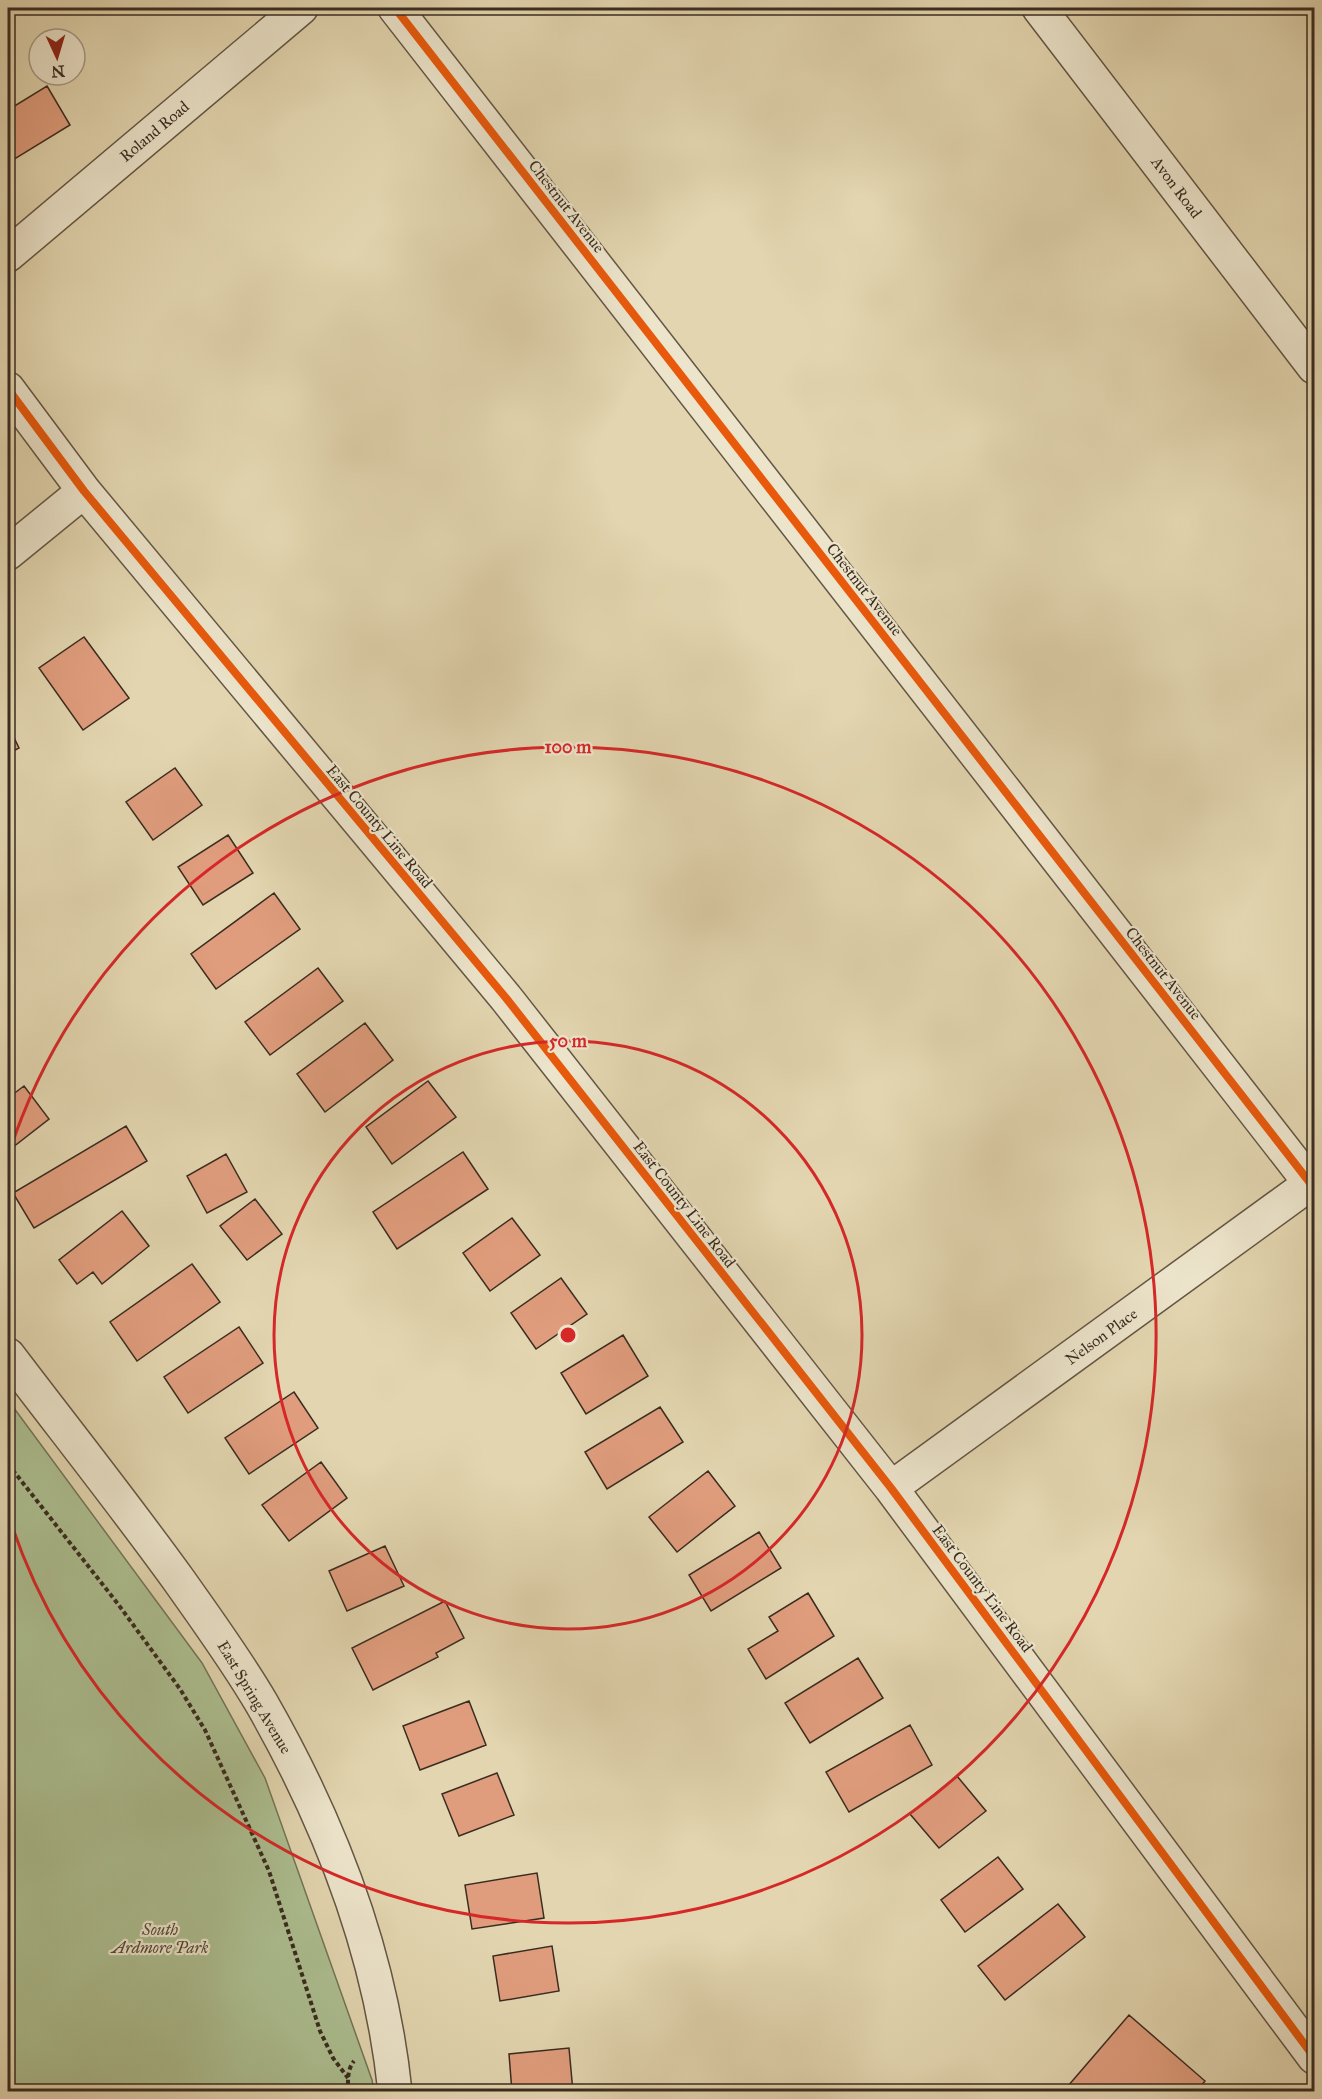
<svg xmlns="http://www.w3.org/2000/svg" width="1322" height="2099" font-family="'IM FELL Great Primer',serif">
	<rect width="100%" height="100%" fill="#e2d5af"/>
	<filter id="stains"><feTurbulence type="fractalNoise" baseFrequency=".00333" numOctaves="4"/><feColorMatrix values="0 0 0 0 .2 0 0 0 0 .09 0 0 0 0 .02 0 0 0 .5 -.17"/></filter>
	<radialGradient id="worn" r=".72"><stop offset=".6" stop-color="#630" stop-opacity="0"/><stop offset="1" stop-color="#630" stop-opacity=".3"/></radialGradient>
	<path fill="#acbe90" stroke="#737558" stroke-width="1.5" d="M8,1400L202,1663L265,1778L372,2080L374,2091H8Z"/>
	<path fill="#e09d7d" stroke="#3a2c21" stroke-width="1.5" d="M47,86L70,125L8,163V110Z
		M84,637L129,698L83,730L39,668Z
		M8,725L19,748L8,754Z
		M175,768L202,805L153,840L126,802Z
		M228,835L253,873L203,905L178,867Z
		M274,893L300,929L216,989L191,954Z
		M318,968L343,1001L270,1055L245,1022Z
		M365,1023L393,1060L325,1112L297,1074Z
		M428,1081L456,1117L392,1164L366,1127Z
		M24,1086L49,1119L8,1151V1098Z
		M126,1126L147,1161L34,1228L13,1193Z
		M463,1152L488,1189L397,1249L373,1212Z
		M226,1154L247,1192L207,1213L187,1176Z
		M255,1199L282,1234L247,1260L220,1226Z
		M122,1211L149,1246L102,1284L93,1272L77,1284L59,1260Z
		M512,1218L540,1255L490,1291L463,1253Z
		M192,1264L220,1302L137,1361L110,1322Z
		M561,1278L587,1314L536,1349L511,1313Z
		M239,1327L263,1363L188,1413L164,1377Z
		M623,1335L648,1376L586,1414L561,1373Z
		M294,1392L318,1428L249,1474L225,1438Z
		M660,1407L683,1442L607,1489L585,1452Z
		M321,1462L347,1498L289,1541L262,1505Z
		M708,1471L735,1506L677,1552L649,1517Z
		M759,1532L781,1568L711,1611L689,1575Z
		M385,1546L404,1586L347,1611L329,1571Z
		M808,1593L834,1636L766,1679L748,1649L778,1631L769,1617Z
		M445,1601L464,1638L436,1653L438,1657L373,1690L352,1648Z
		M858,1658L883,1698L810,1743L785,1703Z
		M469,1701L486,1745L420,1770L403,1726Z
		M910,1725L932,1765L849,1812L826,1772Z
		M497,1773L514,1815L459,1836L442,1794Z
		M957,1776L986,1811L939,1848L910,1814Z
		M998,1857L1023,1889L965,1932L941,1900Z
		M537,1873L544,1918L472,1929L465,1885Z
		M1058,1904L1085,1937L1005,2000L978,1966Z
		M552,1946L559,1991L500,2001L493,1956Z
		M1129,2015L1205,2081L1196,2092H1074L1068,2086Z
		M569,2048L573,2092H512L509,2054Z"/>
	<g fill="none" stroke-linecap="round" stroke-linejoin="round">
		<defs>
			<path id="minor" d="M395,8L1314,1188
				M1039,8L1314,367
				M8,255L301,8
				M8,389L84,491L506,998L891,1488L1314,2057
				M8,553L84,491
				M8,1355C65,1430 123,1503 178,1579C207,1620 237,1661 262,1704C330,1823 381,1954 395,2092
				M891,1488L1311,1183"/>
		</defs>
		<use href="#minor" stroke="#645644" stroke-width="36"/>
		<path stroke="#3a2c21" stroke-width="4" stroke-dasharray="4.5 3" stroke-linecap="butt" d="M8,1464L118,1604L180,1689L205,1730L269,1871L320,2031L333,2058L348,2078
			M348,2092C348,2080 347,2070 354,2061"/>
		<use href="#minor" stroke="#ece4cb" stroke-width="33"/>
		<defs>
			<path id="cycleway" d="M395,8L1314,1188
				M8,389L84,491L506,998L891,1488L1314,2057"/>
		</defs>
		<use href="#cycleway" stroke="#ece4cb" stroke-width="11"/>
		<use href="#cycleway" stroke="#e8590c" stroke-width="8"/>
	</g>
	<g fill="none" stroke="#d62828" stroke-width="3">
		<circle cx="568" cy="1335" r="294"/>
		<path d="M9 1153A588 588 0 1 1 9 1517"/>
	</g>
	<g text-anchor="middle" stroke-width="4.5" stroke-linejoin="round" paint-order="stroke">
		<g font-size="16" fill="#3a2c21" stroke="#ece4cb">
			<text transform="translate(154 131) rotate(-40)" y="6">Roland Road</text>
			<text transform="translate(1177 187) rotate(53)" y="6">Avon Road</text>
			<text transform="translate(567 206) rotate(52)" y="6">Chestnut Avenue</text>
			<text transform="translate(865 589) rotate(52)" y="6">Chestnut Avenue</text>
			<text transform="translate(380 826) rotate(50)" y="6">East County Line Road</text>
			<text transform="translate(1164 973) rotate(52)" y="6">Chestnut Avenue</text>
			<text transform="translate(685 1204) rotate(52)" y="6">East County Line Road</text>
			<text transform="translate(1101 1336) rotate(-36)" y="6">Nelson Place</text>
			<text transform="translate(983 1588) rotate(53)" y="6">East County Line Road</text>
			<text transform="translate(255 1697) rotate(59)" y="6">East Spring Avenue</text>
		</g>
		<g font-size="16" font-style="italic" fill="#514937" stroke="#ece4cb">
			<text x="160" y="1935">South<tspan x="160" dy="18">Ardmore Park</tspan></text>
		</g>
	</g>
	<circle cx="568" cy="1335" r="9" fill="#d62828" stroke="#ece4cb" stroke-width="3"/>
	<g font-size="18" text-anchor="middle" font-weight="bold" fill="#d62828" stroke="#ece4cb" stroke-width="4.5" stroke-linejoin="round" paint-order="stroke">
		<text x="568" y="753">100 m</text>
		<text x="568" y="1047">50 m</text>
	</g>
	<rect width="1322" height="2099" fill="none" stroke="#e2d5af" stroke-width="30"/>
	<rect x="9" y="9" width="1304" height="2081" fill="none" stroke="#3a2c21" stroke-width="3"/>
	<rect x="15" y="15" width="1292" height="2069" fill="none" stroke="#3a2c21" stroke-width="1.5"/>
	<g transform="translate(57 57) rotate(176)"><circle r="28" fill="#ece4cb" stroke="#a59a87" stroke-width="1.5"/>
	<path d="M0-4.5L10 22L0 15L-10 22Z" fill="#8f2418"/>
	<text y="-9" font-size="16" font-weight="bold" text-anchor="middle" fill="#3a2c21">N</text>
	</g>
	<rect width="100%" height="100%" filter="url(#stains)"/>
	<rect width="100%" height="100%" fill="url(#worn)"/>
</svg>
